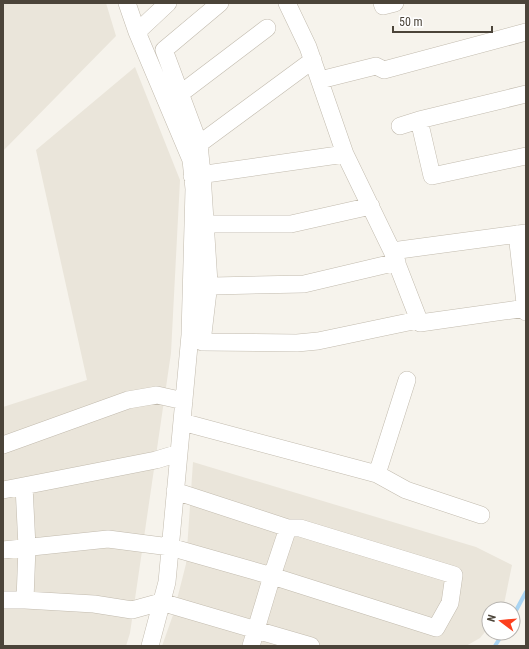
<svg xmlns="http://www.w3.org/2000/svg" width="529" height="649" font-family="'Roboto Condensed',sans-serif">
	<rect width="100%" height="100%" fill="#f6f3ec"/>
	<path fill="#eae5da" d="M3,3H106L116,36L3,151Z
		M135,67L180,180L171,353L130,633L126,646H3V407L87,380L36,150Z
		M193,462L476,547L512,565L503,609H489V627L480,638L466,646H162L173,615L186,564Z"/>
	<g fill="none" stroke-linecap="round" stroke-linejoin="round">
		<path stroke="#a9d4f2" stroke-width="4" d="M513,616L526,592
			M495,646L503,633"/>
		<defs>
			<path id="minor" d="M127,3L137,32L191,160L194,189L190,335L167,582L150,646
				M220,3L164,50L199,144L202,174L209,283L202,342L297,343L318,341L418,320
				M287,3L308,47L345,154
				M382,3L383,6L395,3
				M137,32L168,3
				M320,80L376,66L384,70L526,32
				M180,94L267,28
				M526,94L419,120L432,176L526,156
				M400,126L419,120
				M191,150L313,60
				M192,176L345,154L392,251L526,233
				M206,224H291L371,206
				M517,234L526,312
				M392,251L420,323L526,308
				M199,280L209,283L213,286L304,284L397,262
				M182,422L377,474L406,490L481,515
				M3,445L128,400L157,395L184,401
				M377,474L407,380
				M24,486L27,547L25,600
				M3,490L156,460L179,453
				M3,550L108,539L170,547L272,576L436,628L450,603L454,575L300,528H288L175,491
				M3,600H25L94,604L132,610L161,602L311,646
				M251,646L272,576L288,528"/>
		</defs>
		<use href="#minor" stroke="#c2bbae" stroke-width="18"/>
		<use href="#minor" stroke="#fff" stroke-width="17"/>
	</g>
	<rect width="529" height="649" fill="none" stroke="#4b4439" stroke-width="8"/>
	<g transform="translate(501 621) rotate(286)"><circle r="19" fill="#ffffff" stroke="#b7b4b0"/>
	<path d="M0-3L7 15L0 10L-7 15Z" fill="#fc3f1d"/>
	<text y="-6" font-size="11" font-weight="bold" text-anchor="middle" fill="#4b4439">N</text>
	</g>
	<path d="M393 26v6h99v-6" fill="none" stroke="#4b4439" stroke-width="2"/>
	<text x="399" y="26" font-size="12" fill="#4b4439" stroke="#ffffff" stroke-width="3" paint-order="stroke">50 m</text>
</svg>
